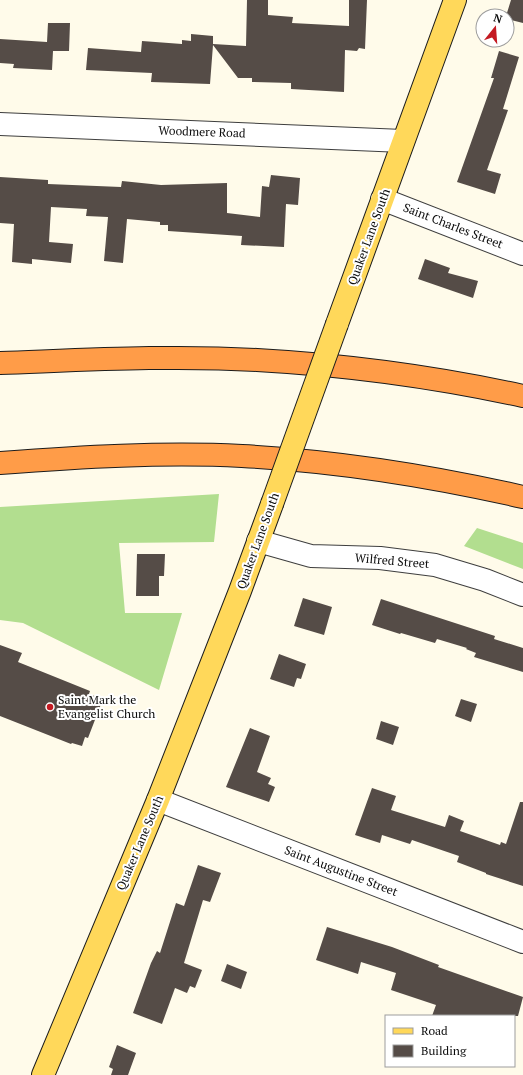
<svg xmlns="http://www.w3.org/2000/svg" width="523" height="1075" font-family="'PT Serif',serif">
	<rect width="100%" height="100%" fill="#fffbea"/>
	<path fill="#b2de8f" d="M219,494L214,542L119,543L125,613H182L159,690L23,623L0,620V507Z
		M477,528L523,543V569L464,546Z"/>
	<path fill="#554c47" d="M247,0H268V15L293,17L292,23L349,26V0H367L365,49L359,48L357,51L345,50L344,92L291,89V83L252,82V78H238L213,45L210,84L151,82L152,73L86,70L88,48L141,52L142,41L182,44V40L191,41V34L213,36V44L246,46Z
		M511,0H523V23L507,19L506,16Z
		M48,23H70L69,51H53L52,70L13,68L14,64L0,63V39L47,42Z
		M499,51L519,57L503,109L508,110L487,170L501,174L495,194L457,182L494,78H491Z
		M271,175L300,178L298,205L286,204L284,247L241,245L242,236L168,231V225H160V222L127,219L123,263L104,261L108,217L86,216L87,209L51,207L49,242L73,244L71,263L32,259V264L12,262L14,224L0,223V177L48,180V184L121,187L122,181L161,185L227,183V213L260,217L262,186L269,187Z
		M425,259L450,268L448,273L478,281L473,298L418,279Z
		M137,554H165L164,576H159V596H136Z
		M303,598L332,607L324,635L294,626Z
		M381,599L495,636L494,639L523,648V672L474,657L476,653L466,649L467,648L437,639L435,643L401,633L400,634L372,625Z
		M0,645L22,653L18,662L90,691L89,694L103,699L88,738L85,737L82,746L72,743L71,744L0,716Z
		M279,654L306,664L301,679L297,678L294,687L270,679Z
		M461,699L477,704L471,722L455,716Z
		M381,721L399,727L393,745L376,739Z
		M250,728L270,736L257,772L271,778L268,784L275,787L269,802L226,787Z
		M372,788L396,796L391,810L445,827L449,815L464,821L460,831L500,845L501,842L506,844L520,802H523V886L486,874V873L457,862L459,856L412,840L410,844L382,835L380,843L355,835Z
		M198,865L221,873L210,902L203,900L184,963L202,970L195,988L190,986L187,993L175,988L162,1024L133,1013L151,963L157,951L160,953L176,903L184,906Z
		M327,927L392,947L439,965L438,967L523,997L518,1016H432L436,1005L391,990L396,973L361,962L358,974L316,960Z
		M227,964L247,972L241,989L221,981Z
		M117,1045L136,1053L128,1075H111L113,1069L109,1067Z"/>
	<g fill="none" stroke-linecap="round" stroke-linejoin="round">
		<defs>
			<path id="minor" d="M0,124L403,141
				M382,199L523,254
				M258,541L311,556L380,558L435,565L485,580L523,595
				M158,800L523,942"/>
			<path id="major" d="M337,324L455,0
				M43,1075L158,800L240,591L272,504"/>
			<path id="highway" d="M0,363C85,360 171,355 257,360C346,365 436,377 523,396
				M0,463C80,457 162,452 242,456C336,461 431,476 523,497"/>
		</defs>
		<use href="#minor" stroke="#3e3e3e" stroke-width="24"/>
		<use href="#major" stroke="#1c1c1c" stroke-width="24"/>
		<use href="#highway" stroke="#1c1c1c" stroke-width="24"/>
		<use href="#minor" stroke="#fff" stroke-width="22"/>
		<use href="#major" stroke="#ffd85a" stroke-width="22"/>
		<use href="#highway" stroke="#ff9c48" stroke-width="22"/>
		<defs>
			<path id="major-bridge" d="M272,504L337,324"/>
		</defs>
		<use href="#major-bridge" stroke="#1c1c1c" stroke-width="24" stroke-linecap="butt"/>
		<use href="#major-bridge" stroke="#ffd85a" stroke-width="22"/>
	</g>
	<circle fill="#c41a22" stroke="#fff" stroke-width="1.5" cx="50" cy="707" r="4"/>
	<g text-anchor="middle" stroke-width="4" stroke-linejoin="round" paint-order="stroke">
		<g font-size="12" fill="#0b0b0b" stroke="#fff">
			<text transform="translate(202 132) rotate(2)" y="4">Woodmere Road</text>
			<text transform="translate(453 226) rotate(21)" y="4">Saint Charles Street</text>
			<text transform="translate(369 237) rotate(-70)" y="4">Quaker Lane South</text>
			<text transform="translate(258 541) rotate(-70)" y="4">Quaker Lane South</text>
			<text transform="translate(392 561) rotate(5)" y="4">Wilfred Street</text>
			<text transform="translate(140 843) rotate(-67)" y="4">Quaker Lane South</text>
			<text transform="translate(341 871) rotate(21)" y="4">Saint Augustine Street</text>
		</g>
		<g font-size="12" fill="#0b0b0b" stroke="#fff" text-anchor="start">
			<text x="58" y="704">Saint Mark the<tspan x="58" dy="14">Evangelist Church</tspan></text>
		</g>
	</g>
	<rect x="385" y="1015" width="130" height="52" fill="#ffffff" stroke="#9d9d9d"/>
	<rect x="393" y="1028" width="20" height="6" fill="#ffd85a" stroke="#9d9d9d"/>
	<text x="421" y="1035" font-size="12" fill="#0b0b0b">Road</text>
	<rect x="393" y="1045" width="20" height="12" fill="#554c47" stroke="#9d9d9d"/>
	<text x="421" y="1055" font-size="12" fill="#0b0b0b">Building</text>
	<g transform="translate(495 28) rotate(17)"><circle r="19" fill="#ffffff" stroke="#9d9d9d"/>
	<path d="M0-3L7 15L0 10L-7 15Z" fill="#c41a22"/>
	<text y="-6" font-size="11" font-weight="bold" text-anchor="middle" fill="#0b0b0b">N</text>
	</g>
</svg>
